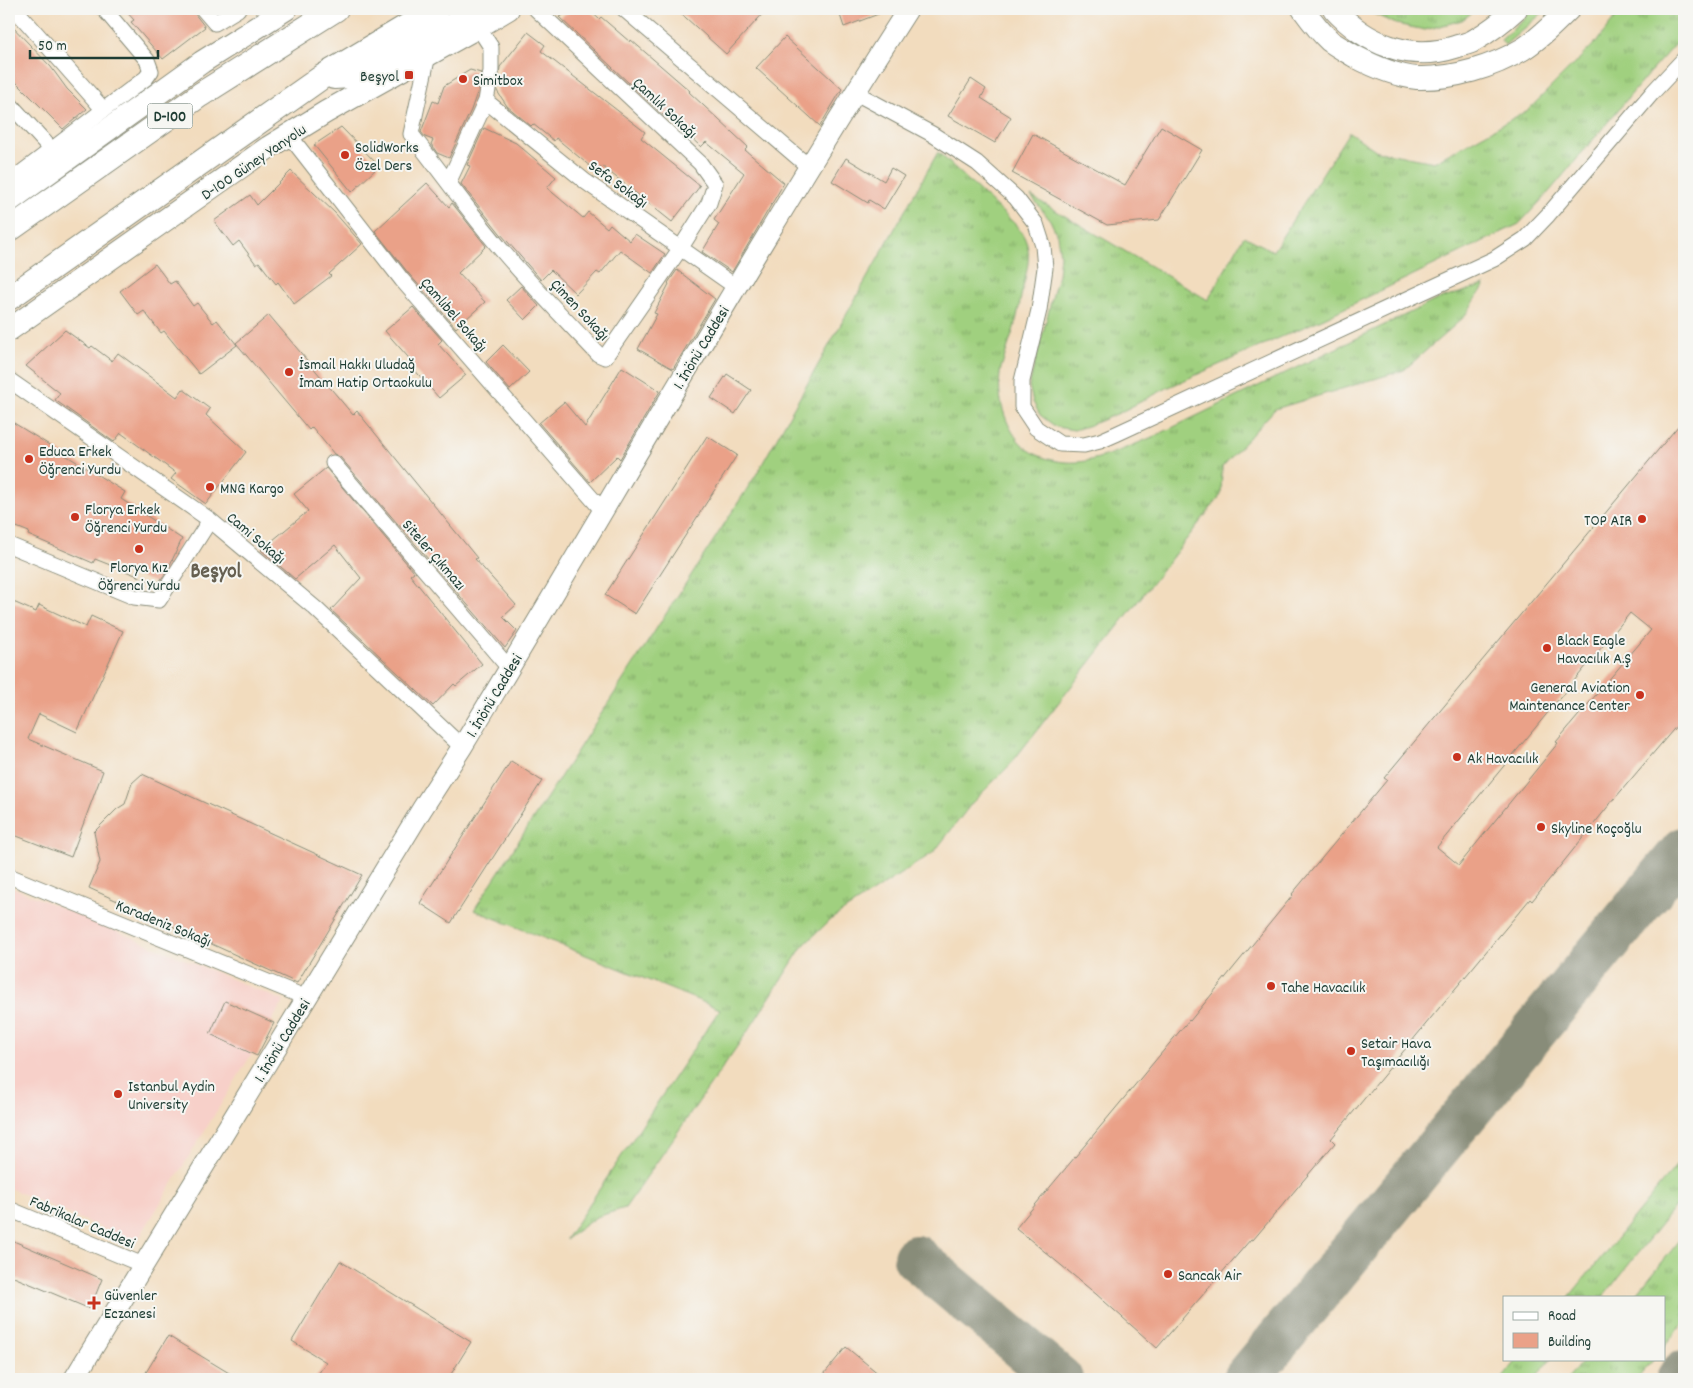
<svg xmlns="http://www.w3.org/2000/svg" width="1693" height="1388" font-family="Dekko,sans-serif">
	<defs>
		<pattern id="grass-tufts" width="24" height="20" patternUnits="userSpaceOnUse" patternTransform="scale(1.25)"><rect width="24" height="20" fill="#a0d07f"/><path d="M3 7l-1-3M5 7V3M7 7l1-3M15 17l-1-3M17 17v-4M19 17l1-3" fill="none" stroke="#82aa69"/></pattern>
	</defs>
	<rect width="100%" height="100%" fill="#f6f6f2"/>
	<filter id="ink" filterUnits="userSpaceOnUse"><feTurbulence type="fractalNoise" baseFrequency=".02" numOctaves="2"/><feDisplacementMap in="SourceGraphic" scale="10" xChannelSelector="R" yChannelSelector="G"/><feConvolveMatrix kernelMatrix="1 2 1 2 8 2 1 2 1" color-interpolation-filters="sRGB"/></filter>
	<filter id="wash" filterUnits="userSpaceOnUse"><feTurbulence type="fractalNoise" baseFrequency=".0096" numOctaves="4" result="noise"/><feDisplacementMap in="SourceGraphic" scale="20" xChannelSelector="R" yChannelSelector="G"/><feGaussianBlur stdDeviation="1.12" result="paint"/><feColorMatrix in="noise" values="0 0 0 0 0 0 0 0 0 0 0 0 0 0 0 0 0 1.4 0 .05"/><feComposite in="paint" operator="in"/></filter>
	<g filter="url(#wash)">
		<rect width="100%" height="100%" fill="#f2dcbe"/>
		<path fill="#f7d0c9" d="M9,886L284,1001L136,1243L9,1188Z"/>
		<path fill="url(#grass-tufts)" stroke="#60865a" d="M1363,9H1477L1462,20L1425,30L1396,24Z
			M1531,9H1547L1505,45L1501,40L1524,19Z
			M1622,9H1684V34L1650,72L1549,192L1519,224L1324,318L1169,387L1119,413L1090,425L1074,430L1056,427L1040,415L1033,402L1029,386L1058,275L1060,255L1057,235L1050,220L1031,196L1208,300L1244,236L1273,251L1349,132L1377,151L1434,162L1528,110L1598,40Z
			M938,152L1015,224C1034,245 1029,262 1023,287C1020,301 1018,315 1014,328C1010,341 1005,355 1001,368C996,392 1003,421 1018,440C1034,460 1066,466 1091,460C1112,455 1135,444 1155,436L1434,301L1485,285L1464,317L1404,370L1275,409L1222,467L1221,495L1009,766L972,803L934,852L830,920L802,947L754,1022L625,1208L596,1217L566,1239L720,1009L474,910L756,475Z
			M1684,1156V1195L1603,1297H1569Z
			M1684,1235V1322L1664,1347V1297H1634Z
			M1518,1359H1551L1535,1379H1502Z
			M1584,1359H1654L1637,1379H1568Z"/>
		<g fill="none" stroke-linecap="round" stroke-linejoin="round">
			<path stroke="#888c79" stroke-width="46" d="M916,1258L1060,1379
				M1246,1379L1684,850
				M1679,1379L1684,1373"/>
		</g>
		<g id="blocks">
			<path fill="#eaa188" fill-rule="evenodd" d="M124,9H191L205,27L163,59L131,22L134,20Z
				M575,9H588L599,19L601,17L630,42L631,40L690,91L689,92L748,147L745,150L784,183L732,272L702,252L719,224L714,220L744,173L706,142L701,147L668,116L666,118L559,17Z
				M676,9H767L726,54Z
				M838,9H888L889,10L844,27Z
				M9,23L51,67L67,89L87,109L63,129L9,75Z
				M528,32L545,45L541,51L645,132L641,138L700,186L672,222L602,166L597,172L556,138L554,141L533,124L531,126L507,106L497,91L500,67Z
				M785,37L842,89L820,126L756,68Z
				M470,70L481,73L479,87L471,110L449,158L437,153L431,144L433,140L425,137L421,132L433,101L438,103L444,86Z
				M971,79L986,89L981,98L1011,117L995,143L948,116Z
				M1161,126L1202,150L1159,220L1107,225L1012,173L1033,134L1125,185Z
				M341,127L379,166L352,192L314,145Z
				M484,128L516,143L556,177L547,188L583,218L588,212L607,228L610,224L630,241L635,234L665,254L652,273L620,250L600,274L597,272L576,294L551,270L541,280L500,233L461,184L470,166L467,165Z
				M846,158L884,181L891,168L904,176L884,209L869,200L868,203L832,181Z
				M291,171L335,213L362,244L329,274L331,276L294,304L278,282L276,284L259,262L256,264L239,241L233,246L214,221L250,195L257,205Z
				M427,183L449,207L452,203L486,246L458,273L485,302L456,328L409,274L375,231Z
				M155,264L170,284L175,281L193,306L197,303L213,323L217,320L237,345L199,374L164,331L161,333L144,311L138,315L120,291Z
				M677,270L715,299L673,369L638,349L657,314L654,313L669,284L668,283Z
				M521,286L539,306L525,320L506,300Z
				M413,307L442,340L438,344L466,375L439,398L412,367L415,365L385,331Z
				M269,315L353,415L357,411L477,558L475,559L516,605L503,617L517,631L505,648L340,457L334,454L312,427L309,430L236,343Z
				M65,330L90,348L92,346L112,361L118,353L177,397L183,389L210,409L206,415L246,452L206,504L171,479L176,473L121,433L114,442L55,400L60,393L26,366Z
				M503,345L529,372L510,390L486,362Z
				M622,367L660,391L620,459L617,456L590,482L539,423L564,402L585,427Z
				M727,374L751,390L735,414L711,398Z
				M1684,419V717L1610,804L1532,901L1530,899L1435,1013L1331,1139L1335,1143L1253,1240L1251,1239L1157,1348L1096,1294L1016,1228L1189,1020L1190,1021L1293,895L1292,894L1387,780L1384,778ZM1630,613L1651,630L1556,742L1558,743L1459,865L1437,847Z
				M9,420L125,492L121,499L182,539L168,569L158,584L95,559L93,563L28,535L29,532L9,524Z
				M707,436L737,455L635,614L605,595Z
				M326,468L414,572L410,575L482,664L456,686L454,684L433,706L331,610L361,578L335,545L295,579L261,550L308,511L294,494Z
				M9,600L36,612L39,605L86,627L91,616L123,631L77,732L39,714L28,739L103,771L71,857L9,833Z
				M511,761L542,781L451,923L420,903Z
				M142,774L362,875L297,983L89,888L100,862L94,832L117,809L125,804L132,783Z
				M225,1001L274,1023L257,1056L210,1034Z
				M9,1239L102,1279L90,1309L9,1275Z
				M340,1261L471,1342L448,1379H315L326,1362L292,1341Z
				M168,1336L239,1379H142Z
				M846,1347L885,1379H820Z"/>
		</g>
	</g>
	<g filter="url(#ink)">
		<use href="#blocks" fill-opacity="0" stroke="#888c79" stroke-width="1"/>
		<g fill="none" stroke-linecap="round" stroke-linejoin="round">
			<defs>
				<path id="minor" d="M15,9L103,109
					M203,9L215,23L238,9
					M624,9L809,167
					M428,55L411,134C442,173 471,215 505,254C534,288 567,321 598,354L605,357L680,249L709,203L715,184L700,163L536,9
					M854,92L932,134L977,163L1016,198L1036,224L1043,246L1045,268L1039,310L1022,381V407L1036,428L1060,444L1084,445L1100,441L1116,434L1494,259L1525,239L1548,215L1653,92L1684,59
					M486,101L586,182L736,287
					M9,103L52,150
					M289,135L402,280L602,510
					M449,181L486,101L491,71V47L478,27
					M9,182C55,148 100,112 146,78L151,71L147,60L104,9
					M9,380L210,520L315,608L462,747
					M333,463L509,668
					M9,545L134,597L159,600L210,520
					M9,876L307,998
					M9,1209L143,1265"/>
				<path id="secondary" d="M74,1379L422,809L462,747C611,501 753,251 908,9"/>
				<path id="primary" d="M1303,9C1311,20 1320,32 1330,41C1338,47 1348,52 1356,57C1375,67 1396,76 1417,78C1453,79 1493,67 1523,49C1540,38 1555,23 1569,9
					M1334,9C1365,43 1409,62 1455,47C1461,45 1468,44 1473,41C1489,32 1503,21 1516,9
					M9,201L202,62L286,9
					M9,330L269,147L326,112L478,27L508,9"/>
				<path id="trunk" d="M334,77L352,76L451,26L489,9
					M9,230L200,95L336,9
					M9,298L322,77L436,9"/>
			</defs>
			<use href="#minor" stroke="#888c79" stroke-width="17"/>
			<use href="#secondary" stroke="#888c79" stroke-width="22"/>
			<use href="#primary" stroke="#888c79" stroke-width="24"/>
			<use href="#trunk" stroke="#888c79" stroke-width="26"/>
			<use href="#minor" stroke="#fff" stroke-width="15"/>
			<use href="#secondary" stroke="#fff" stroke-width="20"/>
			<use href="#primary" stroke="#fff" stroke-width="22"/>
			<use href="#trunk" stroke="#fff" stroke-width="24"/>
		</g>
	</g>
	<g fill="#c8321e" stroke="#f6f6f2" stroke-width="2">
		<rect x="404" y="70" width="10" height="10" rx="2.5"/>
		<circle cx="463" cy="79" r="5"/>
		<circle cx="345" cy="155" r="5"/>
		<circle cx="289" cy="372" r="5"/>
		<circle cx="29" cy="459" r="5"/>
		<circle cx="210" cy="487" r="5"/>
		<circle cx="75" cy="517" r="5"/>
		<circle cx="1642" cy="519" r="5"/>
		<circle cx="139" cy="549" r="5"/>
		<circle cx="1547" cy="648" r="5"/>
		<circle cx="1640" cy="695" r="5"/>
		<circle cx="1457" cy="757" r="5"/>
		<circle cx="1541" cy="827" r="5"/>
		<circle cx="1271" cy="986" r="5"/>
		<circle cx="1351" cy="1051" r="5"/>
		<circle cx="118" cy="1094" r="5"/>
		<circle cx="1168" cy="1274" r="5"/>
		<path d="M91.5 1295.5h5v5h5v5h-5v5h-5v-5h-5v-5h5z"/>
	</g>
	<g text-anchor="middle" stroke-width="4" stroke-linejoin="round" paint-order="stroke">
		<rect fill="#f6f6f2" stroke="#60746d" stroke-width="1" x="147.5" y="103.5" width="45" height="25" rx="4"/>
		<g font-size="15" font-weight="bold" fill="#1f3d34">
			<text x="170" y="121">D-100</text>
		</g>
		<g font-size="16" fill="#1f3d34" stroke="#f6f6f2" text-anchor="start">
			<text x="399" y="81" text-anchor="end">Beşyol</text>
			<text x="473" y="85">Simitbox</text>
			<text x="355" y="152">SolidWorks<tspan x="355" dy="18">Özel Ders</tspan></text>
			<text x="299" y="369">İsmail Hakkı Uludağ<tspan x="299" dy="18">İmam Hatip Ortaokulu</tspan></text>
			<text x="39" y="456">Educa Erkek<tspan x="39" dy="18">Öğrenci Yurdu</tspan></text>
			<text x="220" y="493">MNG Kargo</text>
			<text x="85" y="514">Florya Erkek<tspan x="85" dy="18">Öğrenci Yurdu</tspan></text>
			<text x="1632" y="525" text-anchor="end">TOP AIR</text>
			<text x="139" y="572" text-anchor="middle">Florya Kız<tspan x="139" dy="18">Öğrenci Yurdu</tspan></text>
			<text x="1557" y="645">Black Eagle<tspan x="1557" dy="18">Havacılık A.Ş</tspan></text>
			<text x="1630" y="692" text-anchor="end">General Aviation<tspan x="1630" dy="18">Maintenance Center</tspan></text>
			<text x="1467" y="763">Ak Havacılık</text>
			<text x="1551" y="833">Skyline Koçoğlu</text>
			<text x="1281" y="992">Tahe Havacılık</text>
			<text x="1361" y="1048">Setair Hava<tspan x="1361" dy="18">Taşımacılığı</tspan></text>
			<text x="128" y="1091">Istanbul Aydin<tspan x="128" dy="18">University</tspan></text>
			<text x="1178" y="1280">Sancak Air</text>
			<text x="104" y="1300">Güvenler<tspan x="104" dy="18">Eczanesi</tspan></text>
		</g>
		<g font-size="16" fill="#1f3d34" stroke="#f6f6f2">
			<text transform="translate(666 107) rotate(43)" y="6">Çamlık Sokağı</text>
			<text transform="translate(253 161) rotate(-34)" y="6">D-100 Güney Yanyolu</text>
			<text transform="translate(619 183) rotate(36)" y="6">Sefa Sokağı</text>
			<text transform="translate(581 309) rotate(47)" y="6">Çimen Sokağı</text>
			<text transform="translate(455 314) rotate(49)" y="6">Çamlıbel Sokağı</text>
			<text transform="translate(700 347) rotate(-59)" y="6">1. İnönü Caddesi</text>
			<text transform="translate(257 537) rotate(40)" y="6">Cami Sokağı</text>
			<text transform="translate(435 554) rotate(49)" y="6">Siteler Çıkmazı</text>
			<text transform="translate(493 695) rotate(-59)" y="6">1. İnönü Caddesi</text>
			<text transform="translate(164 922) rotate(22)" y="6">Karadeniz Sokağı</text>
			<text transform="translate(281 1040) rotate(-59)" y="6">1. İnönü Caddesi</text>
			<text transform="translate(83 1221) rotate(23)" y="6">Fabrikalar Caddesi</text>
		</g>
		<g font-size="21" font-weight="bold" fill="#666051" stroke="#f6f6f2">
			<text x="216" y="577">Beşyol</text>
		</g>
	</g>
	<rect width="1693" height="1388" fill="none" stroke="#f6f6f2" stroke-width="30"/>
	<rect x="1503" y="1296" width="162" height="65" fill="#f6f6f2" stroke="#a0aca6"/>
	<rect x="1513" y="1312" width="25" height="8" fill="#ffffff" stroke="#a0aca6"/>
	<text x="1548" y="1320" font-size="15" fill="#1f3d34">Road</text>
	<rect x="1513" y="1333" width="25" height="15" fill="#eaa188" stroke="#a0aca6"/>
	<text x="1548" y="1346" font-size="15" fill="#1f3d34">Building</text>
	<path d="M30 50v8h128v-8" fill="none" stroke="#1f3d34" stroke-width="2.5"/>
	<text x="38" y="50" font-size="15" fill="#1f3d34" stroke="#f6f6f2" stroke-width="4" paint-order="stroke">50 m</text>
</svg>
